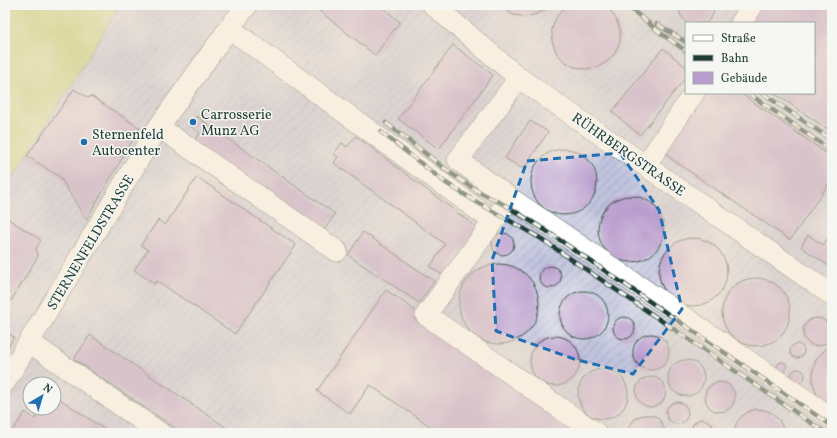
<svg xmlns="http://www.w3.org/2000/svg" width="837" height="438" font-family="Vollkorn,serif">
	<defs>
		<pattern id="industrial-furrows" width="10" height="10" patternUnits="userSpaceOnUse"><rect width="10" height="10" fill="#c0c2dd"/><path d="M-1 1l2-2M0 10L10 0M9 11l2-2" fill="none" stroke="#9b9fb4"/></pattern>
	</defs>
	<rect width="100%" height="100%" fill="#f6f6f2"/>
	<filter id="ink" filterUnits="userSpaceOnUse"><feTurbulence type="fractalNoise" baseFrequency=".025" numOctaves="2"/><feDisplacementMap in="SourceGraphic" scale="8" xChannelSelector="R" yChannelSelector="G"/><feConvolveMatrix kernelMatrix="1 2 1 2 8 2 1 2 1" color-interpolation-filters="sRGB"/></filter>
	<filter id="wash" filterUnits="userSpaceOnUse"><feTurbulence type="fractalNoise" baseFrequency=".012" numOctaves="4" result="noise"/><feDisplacementMap in="SourceGraphic" scale="16" xChannelSelector="R" yChannelSelector="G"/><feGaussianBlur stdDeviation="0.9" result="paint"/><feColorMatrix in="noise" values="0 0 0 0 0 0 0 0 0 0 0 0 0 0 0 0 0 1.4 0 .05"/><feComposite in="paint" operator="in"/></filter>
	<g filter="url(#wash)">
		<rect width="100%" height="100%" fill="#f3e2c9"/>
		<path fill="url(#industrial-furrows)" fill-rule="evenodd" d="M120,5H832V433H5V189L75,78ZM686,23H814V93H686ZM30,384H54V408H30Z"/>
		<path fill="#c0cf71" stroke="#708652" d="M5,5H120L75,78L5,190Z"/>
		<g id="blocks">
			<path fill="#ba9dce" d="M312,5H379L400,22L375,55Z
				M499,5H550L547,9L537,14L525,17L514,15L503,9Z
				M570,5H602L609,9L616,19L620,30V42L615,53L608,61L598,67L586,69L574,67L564,61L556,52L552,41V29L556,18L563,9Z
				M679,5H714L713,14L710,19L706,23H687L685,21L681,16L679,10Z
				M757,5H832V132L774,93H814V23H744Z
				M453,45L493,75L439,149L398,119Z
				M663,48L686,67V77L640,135L612,112Z
				M74,89L89,98L91,96L140,128L86,220L60,177L27,156Z
				M702,93H740L832,157V179L790,240L670,158L664,149Z
				M196,116L335,214L320,236L191,145L200,133L189,125Z
				M530,121L548,132L523,169L505,158Z
				M356,136L476,227L444,276L430,267L445,244L334,163L338,157L334,154L342,143L347,147Z
				M531 182a33 33 0 1 1 66 0a33 33 0 1 1-66 0Z
				M197,177L296,245L235,334L157,281L155,284L134,270L148,250L141,245L158,220L165,225Z
				M598 229a33 33 0 1 1 66 0a33 33 0 1 1-66 0Z
				M5,217L41,240L36,248L38,256L11,301L5,302Z
				M363,232L434,281L419,303L348,255Z
				M832,232V268L801,247L808,235L823,245Z
				M492 244a11 11 0 1 1 22 0a11 11 0 1 1-22 0Z
				M659 272a34 34 0 1 1 68 0a34 34 0 1 1-68 0Z
				M459 304a40 40 0 1 1 80 0a40 40 0 1 1-80 0Z
				M539 277a11 11 0 1 1 22 0a11 11 0 1 1-22 0Z
				M722 312a34 34 0 1 1 68 0a34 34 0 1 1-68 0Z
				M386,290L419,313L414,319L581,433H440L370,385L350,414L317,391Z
				M560 315a24 24 0 1 1 48 0a24 24 0 1 1-48 0Z
				M613 328a11 11 0 1 1 22 0a11 11 0 1 1-22 0Z
				M803 332a14 14 0 1 1 28 0a14 14 0 1 1-28 0Z
				M5,332L14,337L5,352Z
				M633 352a18 18 0 1 1 36 0a18 18 0 1 1-36 0Z
				M90,335L234,433H182L74,359Z
				M530 361a25 25 0 1 1 50 0a25 25 0 1 1-50 0Z
				M790 351a7 7 0 1 1 14 0a7 7 0 1 1-14 0Z
				M832,345V408L825,404L817,395L813,383V371L816,359L828,347Z
				M668 378a18 18 0 1 1 36 0a18 18 0 1 1-36 0Z
				M777 367a5 5 0 1 1 10 0a5 5 0 1 1-10 0Z
				M578 394a25 25 0 1 1 50 0a25 25 0 1 1-50 0Z
				M791 376a7 7 0 1 1 14 0a7 7 0 1 1-14 0Z
				M636 392a15 15 0 1 1 30 0a15 15 0 1 1-30 0Z
				M705 397a15 15 0 1 1 30 0a15 15 0 1 1-30 0Z
				M54,395L110,433H11L25,412L35,419L43,408H54Z
				M666 413a11 11 0 1 1 22 0a11 11 0 1 1-22 0Z
				M756,409L765,410L772,413L779,420L783,428V433H734L736,424L741,417L748,412Z
				M644,415H651L657,417L661,422L664,428L665,433H629V428L631,424L635,419L640,416Z
				M702,419L706,420L712,424L713,428V433H692V428L693,424L698,420Z"/>
		</g>
	</g>
	<g filter="url(#ink)">
		<use href="#blocks" fill-opacity="0" stroke="#3f564a" stroke-width="1"/>
		<g fill="none" stroke-linecap="round" stroke-linejoin="round">
			<defs>
				<path id="minor" d="M433,5L519,78L832,295
					M741,23L753,5
					M229,28L493,221
					M519,78L458,160L510,198L832,418
					M159,127L337,251
					M646,165L694,93
					M510,198L426,315L596,433
					M29,342L160,433
					M5,382L155,132L229,28L247,5"/>
			</defs>
			<use href="#minor" stroke="#3f564a" stroke-width="22"/>
			<use href="#minor" stroke="#fff" stroke-width="21"/>
			<defs>
				<path id="rail" d="M626,5L662,34L686,51
					M657,24L686,42
					M748,93L832,151
					M762,93L832,140
					M386,123L452,174L479,192L505,205L545,230L832,426
					M381,132L446,183L475,201L540,238L826,433"/>
			</defs>
			<use href="#rail" stroke="#1f3d34" stroke-width="4.5"/>
			<use href="#rail" stroke="#f6f6f2" stroke-width="3" stroke-dasharray="9" stroke-linecap="butt"/>
		</g>
	</g>
	<path d="M0 0H837V438H0ZM620,153L659,210L682,309L633,374L574,359L496,331L492,260L527,161Z" fill="#f3e2c9" fill-opacity=".55" fill-rule="evenodd"/>
	<path fill="none" stroke="#1f6fb2" stroke-width="3" stroke-dasharray="8 5" stroke-linejoin="round" d="M620,153L659,210L682,309L633,374L574,359L496,331L492,260L527,161Z"/>
	<g fill="#1f6fb2" stroke="#f6f6f2" stroke-width="1.5">
		<circle cx="193" cy="122" r="4"/>
		<circle cx="84" cy="142" r="4"/>
	</g>
	<g text-anchor="middle" stroke-width="3" stroke-linejoin="round" paint-order="stroke">
		<g font-size="14" fill="#1f3d34" stroke="#f6f6f2" text-anchor="start">
			<text x="201" y="119">Carrosserie<tspan x="201" dy="16">Munz AG</tspan></text>
			<text x="92" y="139">Sternenfeld<tspan x="92" dy="16">Autocenter</tspan></text>
		</g>
		<g font-size="14" fill="#1f3d34" stroke="#f6f6f2">
			<text transform="translate(629 154) rotate(35)" y="5">RÜHRBERGSTRASSE</text>
			<text transform="translate(90 242) rotate(-59)" y="5">STERNENFELDSTRASSE</text>
		</g>
	</g>
	<rect width="837" height="438" fill="none" stroke="#f6f6f2" stroke-width="20"/>
	<rect x="685" y="22" width="130" height="72" fill="#f6f6f2" stroke="#a0aca6"/>
	<rect x="693" y="35" width="20" height="6" fill="#ffffff" stroke="#a0aca6"/>
	<text x="721" y="42" font-size="12" fill="#1f3d34">Straße</text>
	<rect x="693" y="55" width="20" height="6" fill="#1f3d34" stroke="#a0aca6"/>
	<text x="721" y="62" font-size="12" fill="#1f3d34">Bahn</text>
	<rect x="693" y="72" width="20" height="12" fill="#ba9dce" stroke="#a0aca6"/>
	<text x="721" y="82" font-size="12" fill="#1f3d34">Gebäude</text>
	<g transform="translate(42 396) rotate(38)"><circle r="19" fill="#f6f6f2" stroke="#a0aca6"/>
	<path d="M0-3L7 15L0 10L-7 15Z" fill="#1f6fb2"/>
	<text y="-6" font-size="11" font-weight="bold" text-anchor="middle" fill="#1f3d34">N</text>
	</g>
</svg>
